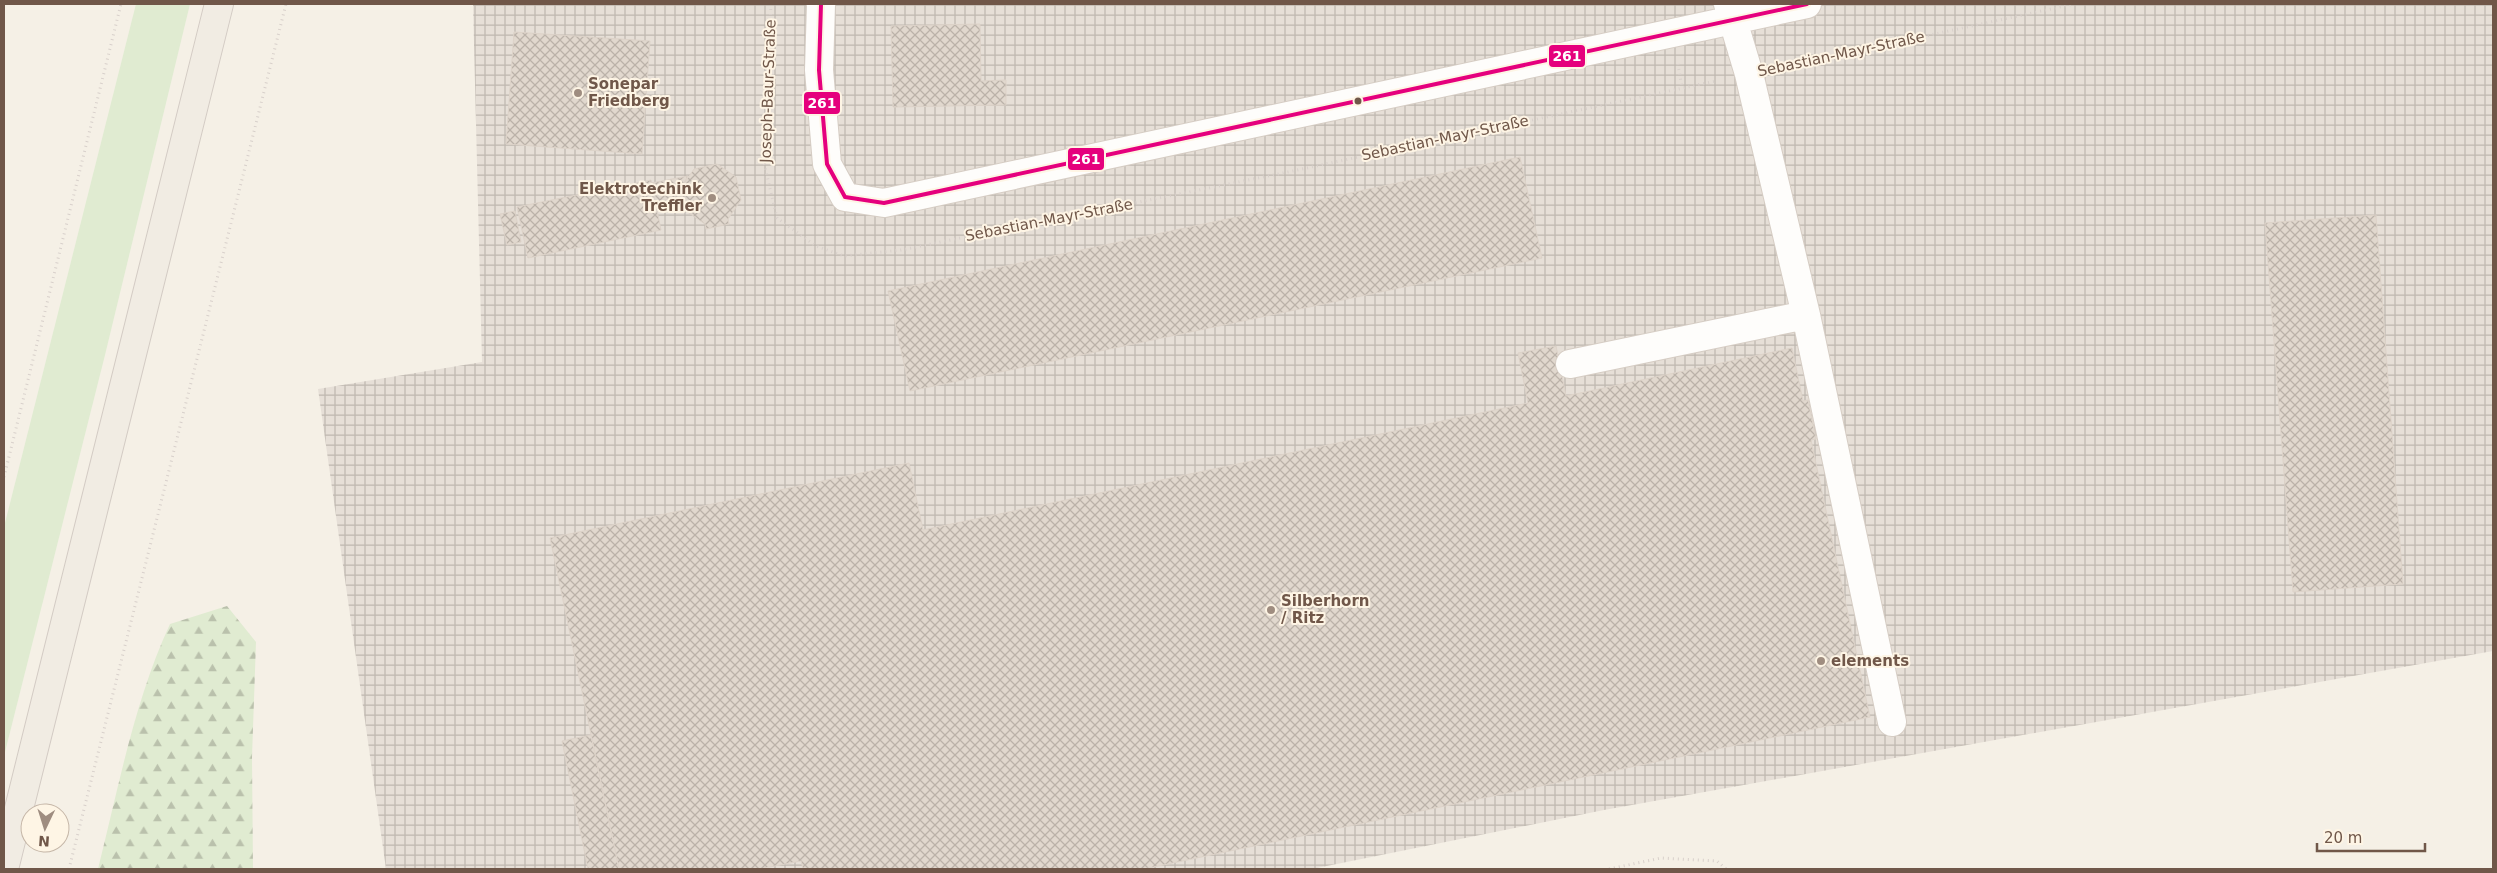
<svg xmlns="http://www.w3.org/2000/svg" width="2497" height="873" font-family="'DejaVu Sans',sans-serif">
	<defs>
		<pattern id="industrial-grid" width="8" height="8" patternUnits="userSpaceOnUse" patternTransform="scale(1.25)"><rect width="8" height="8" fill="#e6dfd7"/><path d="M0 4h8M4 0v8" fill="none" stroke="#bfb8b0"/></pattern>
		<pattern id="forest-firs" width="22" height="20" patternUnits="userSpaceOnUse" patternTransform="scale(1.25)"><rect width="22" height="20" fill="#e0ebd1"/><path d="M5 1l3.5 6h-7zM16 11l3.5 6h-7z" fill="#bac1ac"/></pattern>
		<pattern id="building-cross-hatch" width="8" height="8" patternUnits="userSpaceOnUse" patternTransform="scale(1.25)"><rect width="8" height="8" fill="#e1d8ce"/><path d="M0 0l8 8M0 8l8-8" fill="none" stroke="#bbb2a9"/></pattern>
	</defs>
	<rect width="100%" height="100%" fill="#f5f0e6"/>
	<path fill="url(#industrial-grid)" d="M473,4H2493V651L1604,810L1312,869H386L318,389L482,362Z"/>
	<path fill="#e0ebd1" d="M136,4H190L105,355L4,756V527Z"/>
	<path fill="url(#forest-firs)" d="M227,606L256,642L252,757L253,869H98C118,789 135,699 170,624Z"/>
	<path fill="url(#building-cross-hatch)" stroke="#ddd3c9" d="M980,24L981,81L1006,80V105L893,107L891,26Z
		M514,32L650,41L642,154L506,144Z
		M1520,157L1542,258L910,391L888,291Z
		M717,164L736,177L741,200L728,219L729,224L706,229L705,224L686,211L681,188L694,169Z
		M688,176L681,188L682,196L655,202L651,183Z
		M651,180L661,230L528,258L517,207Z
		M515,211L521,242L507,245L500,214Z
		M2376,215L2403,584L2293,592L2265,223Z
		M1556,346L1566,396L1792,348L1803,401L1808,400L1816,439L1811,440L1870,717L1144,869H803L801,861L759,869H619L550,538L909,463L923,530L1528,403L1518,353Z
		M591,735L619,869H588L562,741Z"/>
	<g fill="none" stroke-linecap="round" stroke-linejoin="round">
		<defs>
			<path id="minor" d="M821,4L819,70L827,164L845,197L884,203L1807,4
				M1728,4L1749,74L1806,315L1892,722
				M1570,364L1806,315"/>
			<path id="major" d="M4,869L219,4"/>
		</defs>
		<use href="#minor" stroke="#d6cdc4" stroke-width="30"/>
		<use href="#major" stroke="#d3cbc4" stroke-width="30"/>
		<path stroke="#d8d0cb" stroke-width="3" stroke-dasharray="1 4" stroke-linecap="butt" d="M771,4L764,163L777,218L816,246L844,256L901,250L1288,172L1716,81
			M1678,64L1682,88
			M1781,67L2074,4
			M4,477L121,4
			M69,869L286,4
			M1609,869L1661,858L1717,861L1726,869"/>
		<use href="#minor" stroke="#fefdfb" stroke-width="28"/>
		<use href="#major" stroke="#f1ece3" stroke-width="28"/>
		<defs>
			<path id="bus-1" d="M821,4L819,70L827,164L845,197
				M845,197L884,203L1807,4"/>
		</defs>
		<use href="#bus-1" stroke="#fef5e5" stroke-width="8"/>
		<use href="#bus-1" stroke="#e5007d" stroke-width="4"/>
	</g>
	<g fill="#9f8d80" stroke="#fef5e5" stroke-width="2">
		<circle cx="578" cy="93" r="5"/>
		<circle cx="712" cy="198" r="5"/>
		<circle cx="1271" cy="610" r="5"/>
		<circle cx="1821" cy="661" r="5"/>
	</g>
	<circle fill="#705749" stroke="#fef5e5" stroke-width="2" cx="1358" cy="101" r="4.5"/>
	<g text-anchor="middle" stroke-width="4" stroke-linejoin="round" paint-order="stroke">
		<g font-size="15" fill="#705749" stroke="#fef5e5">
			<text transform="translate(1841 54) rotate(-12)" y="5">Sebastian-Mayr-Straße</text>
			<text transform="translate(768 91) rotate(-88)" y="5">Joseph-Baur-Straße</text>
			<text transform="translate(1445 138) rotate(-12)" y="5">Sebastian-Mayr-Straße</text>
			<text transform="translate(1049 220) rotate(-11)" y="5">Sebastian-Mayr-Straße</text>
		</g>
		<g font-size="15" font-weight="bold" fill="#705749" stroke="#fef5e5" text-anchor="start">
			<text x="588" y="89">Sonepar<tspan x="588" dy="17">Friedberg</tspan></text>
			<text x="702" y="194" text-anchor="end">Elektrotechink<tspan x="702" dy="17">Treffler</tspan></text>
			<text x="1281" y="606">Silberhorn<tspan x="1281" dy="17">/ Ritz</tspan></text>
			<text x="1831" y="666">elements</text>
		</g>
	</g>
	<g stroke="#fef5e5" stroke-width="2">
		<rect x="1548" y="44" width="38" height="24" rx="5" fill="#e5007d"/>
		<rect x="803" y="91" width="38" height="24" rx="5" fill="#e5007d"/>
		<rect x="1067" y="147" width="38" height="24" rx="5" fill="#e5007d"/>
	</g>
	<g font-size="14" text-anchor="middle" font-weight="bold" fill="#fff">
		<text x="1567" y="61">261</text>
		<text x="822" y="108">261</text>
		<text x="1086" y="164">261</text>
	</g>
	<rect width="2497" height="873" fill="none" stroke="#705749" stroke-width="10"/>
	<g transform="translate(45 828) rotate(184)"><circle r="24" fill="#fef5e5" stroke="#c5b6a7"/>
	<path d="M0-4L9 19L0 12L-9 19Z" fill="#9f8d80"/>
	<text y="-8" font-size="14" font-weight="bold" text-anchor="middle" fill="#705749">N</text>
	</g>
	<path d="M2317 843v8h108v-8" fill="none" stroke="#705749" stroke-width="2.5"/>
	<text x="2324" y="843" font-size="15" fill="#705749" stroke="#fef5e5" stroke-width="4" paint-order="stroke">20 m</text>
</svg>
